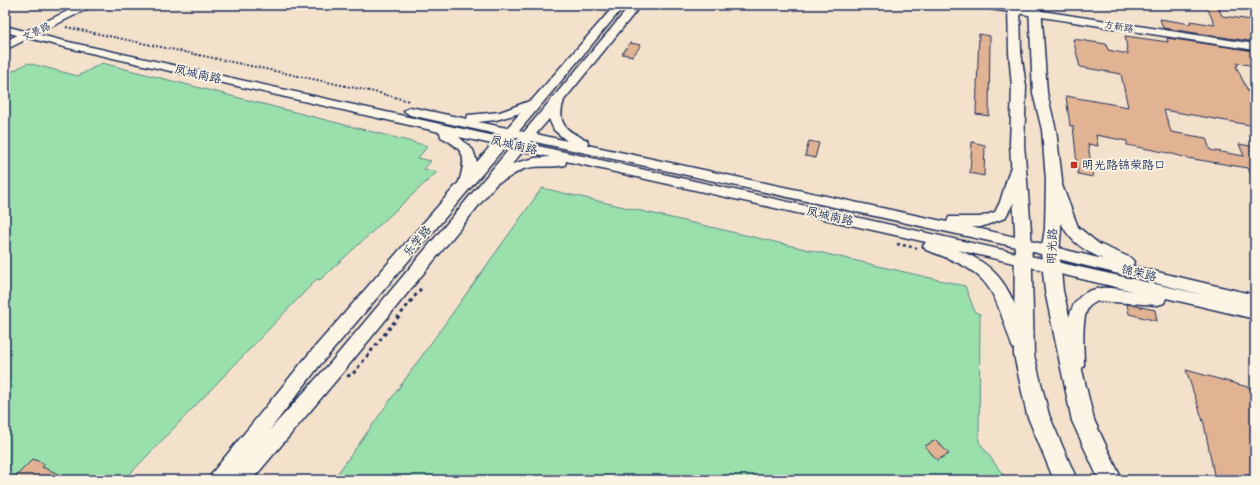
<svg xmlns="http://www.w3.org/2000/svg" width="1260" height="485" font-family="'Balsamiq Sans','LXGW WenKai TC',sans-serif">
	<rect width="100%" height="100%" fill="#f4e1cc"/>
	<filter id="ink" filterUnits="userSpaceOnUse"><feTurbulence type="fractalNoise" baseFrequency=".025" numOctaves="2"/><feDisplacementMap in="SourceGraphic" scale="8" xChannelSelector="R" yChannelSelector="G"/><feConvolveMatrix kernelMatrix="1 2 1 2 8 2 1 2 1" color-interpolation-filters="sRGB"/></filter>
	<g filter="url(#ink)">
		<path fill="#9ae0ad" stroke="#5a8886" d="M28,63L78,76L102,63L428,146L418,158L431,161L424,169L437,172L320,280L317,279L124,480H5V75Z
			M542,188L965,286L975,312L980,314L979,442L1007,480H333Z"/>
		<path fill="#e2b393" stroke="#1b2f5e" d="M1206,5H1217L1222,16L1252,20L1255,26V42L1163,28L1160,19L1191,24L1190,21L1215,25Z
			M979,34L990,36L989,116L976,114Z
			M1125,36L1168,42L1167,38L1255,51V66L1237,63L1238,66H1236L1255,106V126L1164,110L1171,132L1206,138L1210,150L1244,156L1239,144L1255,147V183L1248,168L1187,158L1169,153L1127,145V141L1096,135L1098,146L1088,144L1093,177L1078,174L1073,126H1070L1066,96L1128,107L1121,74L1080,67L1073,39L1106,44L1108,50L1128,54Z
			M630,43L641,45L633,56L622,54Z
			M809,141L819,143L815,158L805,156Z
			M972,142L985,145L984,176L970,173Z
			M1127,304L1155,310L1157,321L1129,314Z
			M1186,370L1255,389V480H1215L1204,424Z
			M936,440L949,454L937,460L925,446Z
			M33,459L45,464L42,467L73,480H12Z"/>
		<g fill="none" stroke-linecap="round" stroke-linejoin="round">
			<defs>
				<path id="tertiary" d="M615,5H625L519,131L524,132L631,5H641L564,100C556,124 566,131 587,140L588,143L587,145L947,222L949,217H980L995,212L1000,202L1010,169L1012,166H1022L1024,169L1014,202L1005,218L981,227H971C1015,236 1059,249 1103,259C1062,241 1060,223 1048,183L1050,180H1060L1078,227L1099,244L1131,258L1134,262L1132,266L1255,295V319L1166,298L1164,303L1158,305L1098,301C1094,303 1090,305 1088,308C1081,320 1084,351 1084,365L1081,370L1075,372L1069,370L1066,365C1068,335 1061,292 1102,288C1112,287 1123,290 1133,291L958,250C1008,269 1013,300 1030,346L1027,351L1021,353L1015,351L1012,346C992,285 990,272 926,250L923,246L926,242L566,161L565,165C553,168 540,165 527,168C516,171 508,180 497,183L344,371L252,480H209L212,473L308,355L459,182C467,156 465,150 441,137L440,132L64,47L5,32V26L64,41L499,137L501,135L410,115L404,111L410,107L467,119L468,115L500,112L532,100ZM520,113L507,128L478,122L496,120ZM549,119L554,130L567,141L536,134ZM459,137L492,144L477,162L473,150ZM513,137L519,138L516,141L511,140ZM531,141L1021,248L1050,257L1204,295L529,144ZM505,147L510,148L332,361L269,431L320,365ZM523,151L550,157L535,158L512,164Z
					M979,5H1003L1255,44V50L984,8Z"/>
				<path id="secondary" d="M80,5H95L5,50V41Z
					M1008,5H1020L1021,52L1026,87L1024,144L1031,231L1034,355L1049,415L1077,480H1054L1027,415L1014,355L1015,231L1010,144L1012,87L1009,52Z
					M1029,5H1041L1047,93L1056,130L1062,180L1061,229L1059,252L1063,291L1094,420L1122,480H1099L1072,421L1045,291L1041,252L1045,229L1046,180L1042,130L1033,93Z"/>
			</defs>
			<use href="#tertiary" stroke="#1b2f5e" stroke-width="3"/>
			<use href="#secondary" stroke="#1b2f5e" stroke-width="3"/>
			<path stroke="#1b2f5e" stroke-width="2" stroke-dasharray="2 2" stroke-linecap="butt" d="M66,27L379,93L409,101"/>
			<path stroke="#1b2f5e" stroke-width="2.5" stroke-dasharray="3 3" stroke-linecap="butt" d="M897,244L917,248"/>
			<path stroke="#1b2f5e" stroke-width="3" stroke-dasharray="3.5 3.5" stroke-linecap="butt" d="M347,376L352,375L423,286"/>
			<use href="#tertiary" fill="#fcf5e5" fill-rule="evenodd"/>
			<use href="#secondary" fill="#fcf5e5" fill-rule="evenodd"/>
		</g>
	</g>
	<rect fill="#c8321e" stroke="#fcf5e5" stroke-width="1.5" x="1070" y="161" width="8" height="8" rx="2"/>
	<g text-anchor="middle" stroke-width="3.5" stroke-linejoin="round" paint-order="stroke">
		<g font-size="10" fill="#1b2f5e" stroke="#fcf5e5">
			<text transform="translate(1119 26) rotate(9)" y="4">方新路</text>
			<text transform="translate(36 31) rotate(-26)" y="4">文景路</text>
		</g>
		<g font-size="12" fill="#1b2f5e" stroke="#fcf5e5">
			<text transform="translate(198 74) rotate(13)" y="4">凤城南路</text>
			<text transform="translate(514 145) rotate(13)" y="4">凤城南路</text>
			<text transform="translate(830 216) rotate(13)" y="4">凤城南路</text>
			<text transform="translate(417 241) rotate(-49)" y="4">乐学路</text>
			<text transform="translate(1052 246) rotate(-88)" y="4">明光路</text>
			<text transform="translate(1139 273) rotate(13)" y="4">锦荣路</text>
		</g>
		<g font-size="12" fill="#1b2f5e" stroke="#fcf5e5" text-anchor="start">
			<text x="1082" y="169">明光路锦荣路口</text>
		</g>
	</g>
	<rect width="1260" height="485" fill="none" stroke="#fcf5e5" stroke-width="20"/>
	<rect x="10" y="10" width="1240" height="465" fill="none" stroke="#1b2f5e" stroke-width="1.5" filter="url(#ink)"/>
</svg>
